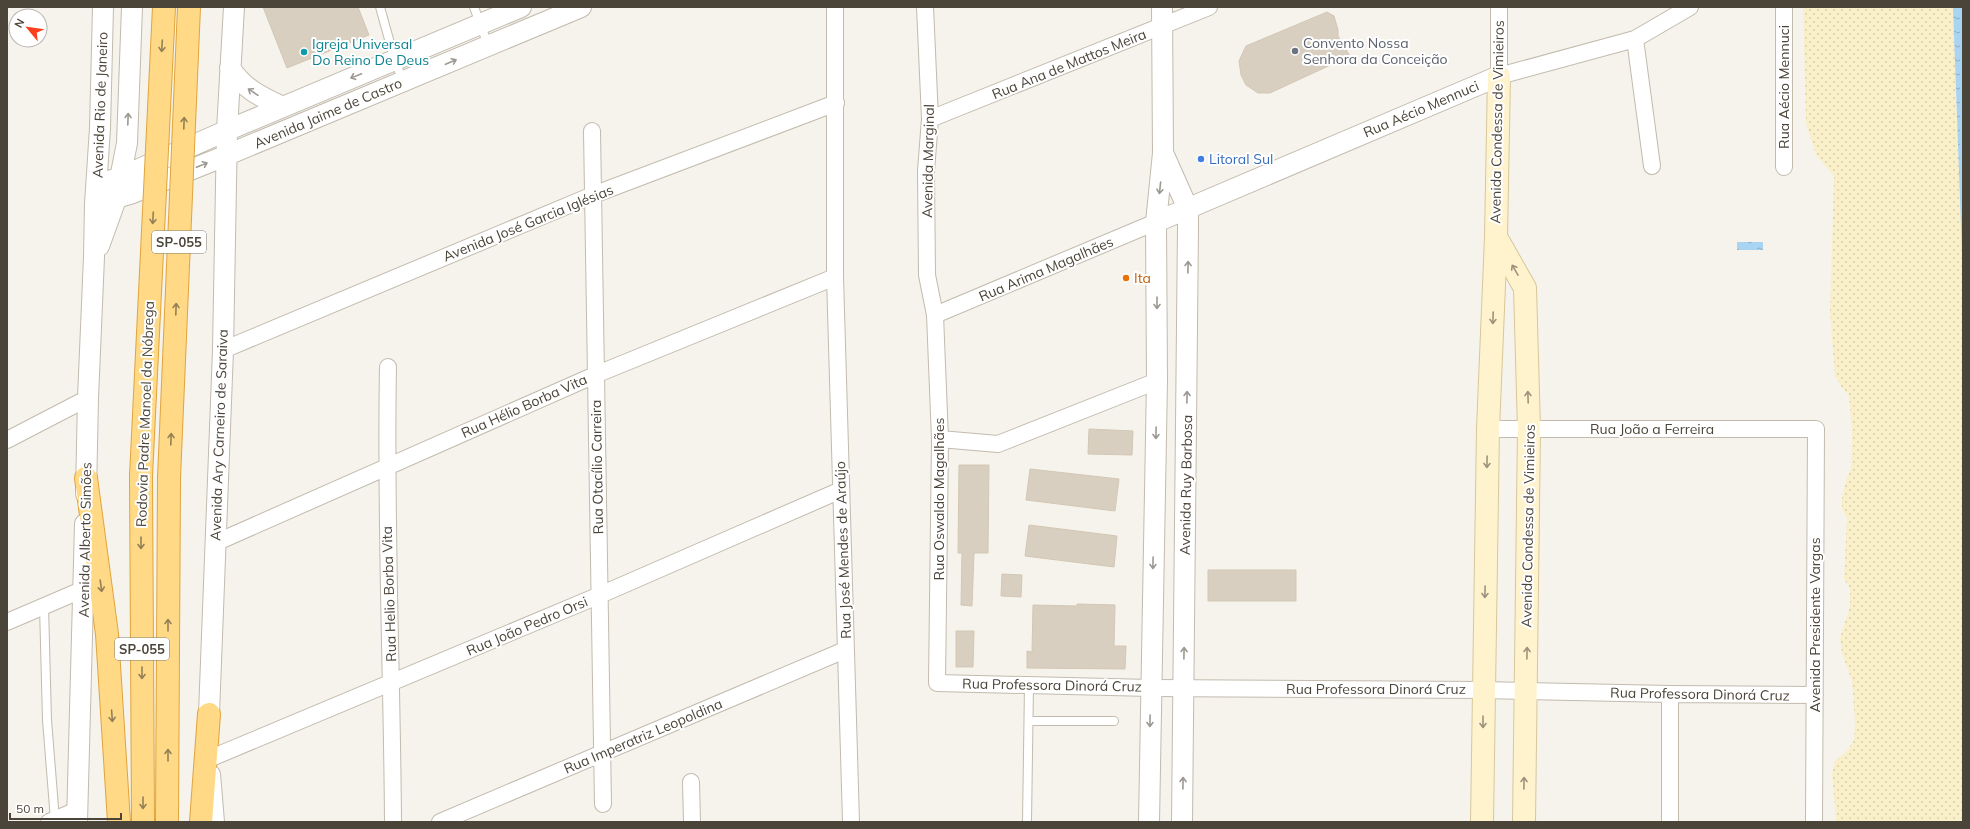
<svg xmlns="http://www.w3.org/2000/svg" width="1970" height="829" font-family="Mulish,sans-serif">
	<defs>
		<pattern id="sand-dots" width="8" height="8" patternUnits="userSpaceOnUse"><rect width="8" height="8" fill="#f9efc9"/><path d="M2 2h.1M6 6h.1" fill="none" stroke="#d7cead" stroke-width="1.8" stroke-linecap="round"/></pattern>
		<pattern id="water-ripples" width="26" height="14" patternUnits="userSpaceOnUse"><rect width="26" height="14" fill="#a9d4f2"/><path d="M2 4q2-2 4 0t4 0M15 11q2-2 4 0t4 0" fill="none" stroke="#8caec5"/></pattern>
	</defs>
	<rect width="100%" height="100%" fill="#f6f3ec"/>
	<path fill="url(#sand-dots)" d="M1803,7H1953L1963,282V822H1836L1832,773L1835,761L1847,751L1854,740L1855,722L1852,681L1842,653L1840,638L1850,606V588L1844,579L1847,518L1842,509V497L1846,480L1851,469L1852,432L1849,395L1842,388L1835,376L1830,312L1834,176L1816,155L1806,123Z"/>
	<path fill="url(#water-ripples)" d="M1953,7H1963V282Z
		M1737,242H1763V250H1737Z"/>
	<path fill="#d8cfc1" stroke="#d3c7b4" d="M263,7H358L369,35L287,68Z
		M1327,12L1334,16L1338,30V36L1350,56L1270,93H1258L1246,85L1241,75L1239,61L1246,46Z
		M1089,429L1133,431L1132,455L1088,454Z
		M959,465H989L988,553H974L972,606L961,605L962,553H958Z
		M1030,469L1119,479L1115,511L1026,500Z
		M1029,525L1117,536L1114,567L1025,556Z
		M1208,570H1296V601H1208Z
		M1002,574L1022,575L1021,597L1001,596Z
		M1077,604L1115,605L1114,646H1126L1125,669L1027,668V651L1032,652L1033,605L1077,606Z
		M956,631H974L973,667H956Z"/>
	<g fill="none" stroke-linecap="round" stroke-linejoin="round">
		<defs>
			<path id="service" d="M380,7L395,61L403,81
				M474,7L488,45
				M44,606L47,720L55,820
				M1029,721H1114
				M1027,822L1029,685"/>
			<path id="minor" d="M835,7V277L851,822
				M925,7L930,119L926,171L927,275L935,315L940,439L937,683L1151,688L1483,690L1670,694L1815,695
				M1499,7V76L1635,39L1690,7
				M1784,7V167
				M1635,39L1652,166
				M930,119L1209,7
				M592,131L603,804
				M935,315L1156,222
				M223,350L593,195L836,103
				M388,367C385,518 392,670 393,822
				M1488,429H1816L1814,822
				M940,439L998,444L1157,381
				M7,440L88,398
				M215,543L595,375L835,277
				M7,622L84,589
				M211,758L600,595L841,490
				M212,774L216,822
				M691,782L692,822
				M49,822L77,810
				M440,822L845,650
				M1670,822V694"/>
			<path id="tertiary" d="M230,68C244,89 261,97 283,107
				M1164,155L1188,209V227L1182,822
				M97,185L121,177L228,130L521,7
				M95,204L130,194L220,158L581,7
				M1156,222L1499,76
				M99,246L116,199L127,143L132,7
				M86,494L88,398L94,257L95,204L100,128L103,7
				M209,714L223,350L227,130L234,7
				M77,822L85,524
				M1149,822L1157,381L1156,222L1163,153L1162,7"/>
			<path id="secondary" d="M1496,237L1525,288L1529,429L1524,822
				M1482,822L1488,429L1496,237L1499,76"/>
			<path id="trunk" d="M141,476L143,822
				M86,478L107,634L119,822
				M167,822L169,478
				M201,822L209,714"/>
		</defs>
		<use href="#service" stroke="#c2bbae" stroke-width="10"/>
		<use href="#minor" stroke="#c2bbae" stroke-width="18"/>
		<use href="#tertiary" stroke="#c2bbae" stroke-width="22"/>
		<use href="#secondary" stroke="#d6c79b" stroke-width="24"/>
		<use href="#trunk" stroke="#e0a43c" stroke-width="24"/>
		<use href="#service" stroke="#fff" stroke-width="8"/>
		<use href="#minor" stroke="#fff" stroke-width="16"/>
		<use href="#tertiary" stroke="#fff" stroke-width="20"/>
		<use href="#secondary" stroke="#fff3cd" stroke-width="22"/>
		<use href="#trunk" stroke="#ffd985" stroke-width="22"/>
		<defs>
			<path id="trunk-bridge" d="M141,476L164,7
				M169,478L189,7"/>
		</defs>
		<use href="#trunk-bridge" stroke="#e0a43c" stroke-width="24" stroke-linecap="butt"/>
		<use href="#trunk-bridge" stroke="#ffd985" stroke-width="22"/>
	</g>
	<defs><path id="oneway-shaft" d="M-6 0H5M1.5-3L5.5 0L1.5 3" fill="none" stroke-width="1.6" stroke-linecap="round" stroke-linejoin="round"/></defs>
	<g stroke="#938057">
		<use href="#oneway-shaft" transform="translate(162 46) rotate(93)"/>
		<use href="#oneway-shaft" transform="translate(184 123) rotate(-88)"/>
		<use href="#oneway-shaft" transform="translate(153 218) rotate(93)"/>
		<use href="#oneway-shaft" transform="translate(176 309) rotate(-88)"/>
		<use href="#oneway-shaft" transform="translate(171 439) rotate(-88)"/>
		<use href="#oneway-shaft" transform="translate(141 543) rotate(90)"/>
		<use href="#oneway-shaft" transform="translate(101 586) rotate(82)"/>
		<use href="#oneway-shaft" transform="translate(168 625) rotate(-90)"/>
		<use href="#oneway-shaft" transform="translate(142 673) rotate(90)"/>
		<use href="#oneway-shaft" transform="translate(112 716) rotate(86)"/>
		<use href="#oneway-shaft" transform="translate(168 755) rotate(-90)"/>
		<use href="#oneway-shaft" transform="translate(143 803) rotate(90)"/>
	</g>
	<g stroke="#9c9892">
		<use href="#oneway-shaft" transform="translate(451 62) rotate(-23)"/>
		<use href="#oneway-shaft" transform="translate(356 76) rotate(158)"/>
		<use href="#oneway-shaft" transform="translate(253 92) rotate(-146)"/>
		<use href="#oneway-shaft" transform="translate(128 119) rotate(-88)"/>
		<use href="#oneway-shaft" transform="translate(202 165) rotate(-22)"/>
		<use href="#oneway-shaft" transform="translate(1160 188) rotate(96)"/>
		<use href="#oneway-shaft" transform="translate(1188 267) rotate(-89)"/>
		<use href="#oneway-shaft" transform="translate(1157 303) rotate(90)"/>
		<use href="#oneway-shaft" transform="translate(1187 397) rotate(-89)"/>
		<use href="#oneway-shaft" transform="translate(1156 433) rotate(91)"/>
		<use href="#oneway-shaft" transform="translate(1153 563) rotate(91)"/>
		<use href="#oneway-shaft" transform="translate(1184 653) rotate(-89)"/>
		<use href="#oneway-shaft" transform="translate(1150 721) rotate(91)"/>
		<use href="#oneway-shaft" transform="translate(1183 783) rotate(-89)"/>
	</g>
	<g stroke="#9c937c">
		<use href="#oneway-shaft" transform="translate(1515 270) rotate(-120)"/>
		<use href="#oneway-shaft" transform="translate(1493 318) rotate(92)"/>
		<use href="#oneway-shaft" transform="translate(1528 397) rotate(-92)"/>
		<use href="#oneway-shaft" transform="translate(1487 462) rotate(91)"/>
		<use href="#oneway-shaft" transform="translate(1485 592) rotate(91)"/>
		<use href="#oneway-shaft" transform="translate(1527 653) rotate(-89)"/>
		<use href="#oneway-shaft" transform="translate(1483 722) rotate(90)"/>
		<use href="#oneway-shaft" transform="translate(1524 783) rotate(-89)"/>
	</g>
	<circle fill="#6b7280" stroke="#fff" stroke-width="1.5" cx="1295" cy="51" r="4"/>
	<circle fill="#0f9aa8" stroke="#fff" stroke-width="1.5" cx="304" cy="52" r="4"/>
	<circle fill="#3f7fe0" stroke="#fff" stroke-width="1.5" cx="1201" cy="159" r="4"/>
	<circle fill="#e8710a" stroke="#fff" stroke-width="1.5" cx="1126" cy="278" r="4"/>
	<g text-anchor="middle" stroke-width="4" stroke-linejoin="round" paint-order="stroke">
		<g fill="#fff" stroke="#817c74" stroke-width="1">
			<rect x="152" y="231" width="54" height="22" rx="3"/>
			<rect x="115" y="638" width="54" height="22" rx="3"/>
		</g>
		<g font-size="13" font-weight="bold" fill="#4b4439">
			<text x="179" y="247">SP-055</text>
			<text x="142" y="654">SP-055</text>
		</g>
		<g font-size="14" fill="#5b616d" stroke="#fff" text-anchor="start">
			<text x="1303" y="48">Convento Nossa<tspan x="1303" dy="16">Senhora da Conceição</tspan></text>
		</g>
		<g font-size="14" fill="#0d838f" stroke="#fff" text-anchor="start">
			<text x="312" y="49">Igreja Universal<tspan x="312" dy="16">Do Reino De Deus</tspan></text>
		</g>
		<g font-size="14" fill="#4b4439" stroke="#fff">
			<text transform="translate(1069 64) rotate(-22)" y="5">Rua Ana de Mattos Meira</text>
			<text transform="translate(1784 87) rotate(-90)" y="5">Rua Aécio Mennuci</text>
			<text transform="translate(100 105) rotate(-88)" y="5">Avenida Rio de Janeiro</text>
			<text transform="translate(1421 109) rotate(-23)" y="5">Rua Aécio Mennuci</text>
			<text transform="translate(328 113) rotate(-23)" y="5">Avenida Jaime de Castro</text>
			<text transform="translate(1497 122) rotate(-89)" y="5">Avenida Condessa de Vimieiros</text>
			<text transform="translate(928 161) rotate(-89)" y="5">Avenida Marginal</text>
			<text transform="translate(528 223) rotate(-22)" y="5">Avenida José Garcia Iglésias</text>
			<text transform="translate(1046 269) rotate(-23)" y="5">Rua Arima Magalhães</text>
			<text transform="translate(524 406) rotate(-24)" y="5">Rua Hélio Borba Vita</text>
			<text transform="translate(145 414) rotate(-88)" y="5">Rodovia Padre Manoel da Nóbrega</text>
			<text x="1652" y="434">Rua João a Ferreira</text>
			<text transform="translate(219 435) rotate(-88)" y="5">Avenida Ary Carneiro de Saraiva</text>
			<text transform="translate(597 467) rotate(-91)" y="5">Rua Otacílio Carreira</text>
			<text transform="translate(1186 485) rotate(-89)" y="5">Avenida Ruy Barbosa</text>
			<text transform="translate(939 499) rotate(-90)" y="5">Rua Oswaldo Magalhães</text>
			<text transform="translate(1528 526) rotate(-89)" y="5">Avenida Condessa de Vimieiros</text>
			<text transform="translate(85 540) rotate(-89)" y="5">Avenida Alberto Simões</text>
			<text transform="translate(843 550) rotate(-92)" y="5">Rua José Mendes de Araújo</text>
			<text transform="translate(389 594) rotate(-92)" y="5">Rua Helio Borba Vita</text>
			<text transform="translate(1815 625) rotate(-90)" y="5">Avenida Presidente Vargas</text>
			<text transform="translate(527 626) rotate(-23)" y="5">Rua João Pedro Orsi</text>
			<text transform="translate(1052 685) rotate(1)" y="5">Rua Professora Dinorá Cruz</text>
			<text x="1376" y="694">Rua Professora Dinorá Cruz</text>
			<text transform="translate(1700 694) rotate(1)" y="5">Rua Professora Dinorá Cruz</text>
			<text transform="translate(643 736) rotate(-23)" y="5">Rua Imperatriz Leopoldina</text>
		</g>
		<g font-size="14" fill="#366cbe" stroke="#fff" text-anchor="start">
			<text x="1209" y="164">Litoral Sul</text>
		</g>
		<g font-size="14" fill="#c56008" stroke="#fff" text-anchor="start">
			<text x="1134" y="283">Ita</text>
		</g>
	</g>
	<rect width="1970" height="829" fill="none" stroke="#4b4439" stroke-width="16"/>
	<g transform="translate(28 28) rotate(299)"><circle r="19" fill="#ffffff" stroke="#b7b4b0"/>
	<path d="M0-3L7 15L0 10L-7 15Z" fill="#fc3f1d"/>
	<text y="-6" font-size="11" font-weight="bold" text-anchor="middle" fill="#4b4439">N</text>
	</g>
	<path d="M10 813v6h111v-6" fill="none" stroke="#4b4439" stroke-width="2"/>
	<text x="16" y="813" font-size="12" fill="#4b4439" stroke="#ffffff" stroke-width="3" paint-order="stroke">50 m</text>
</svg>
